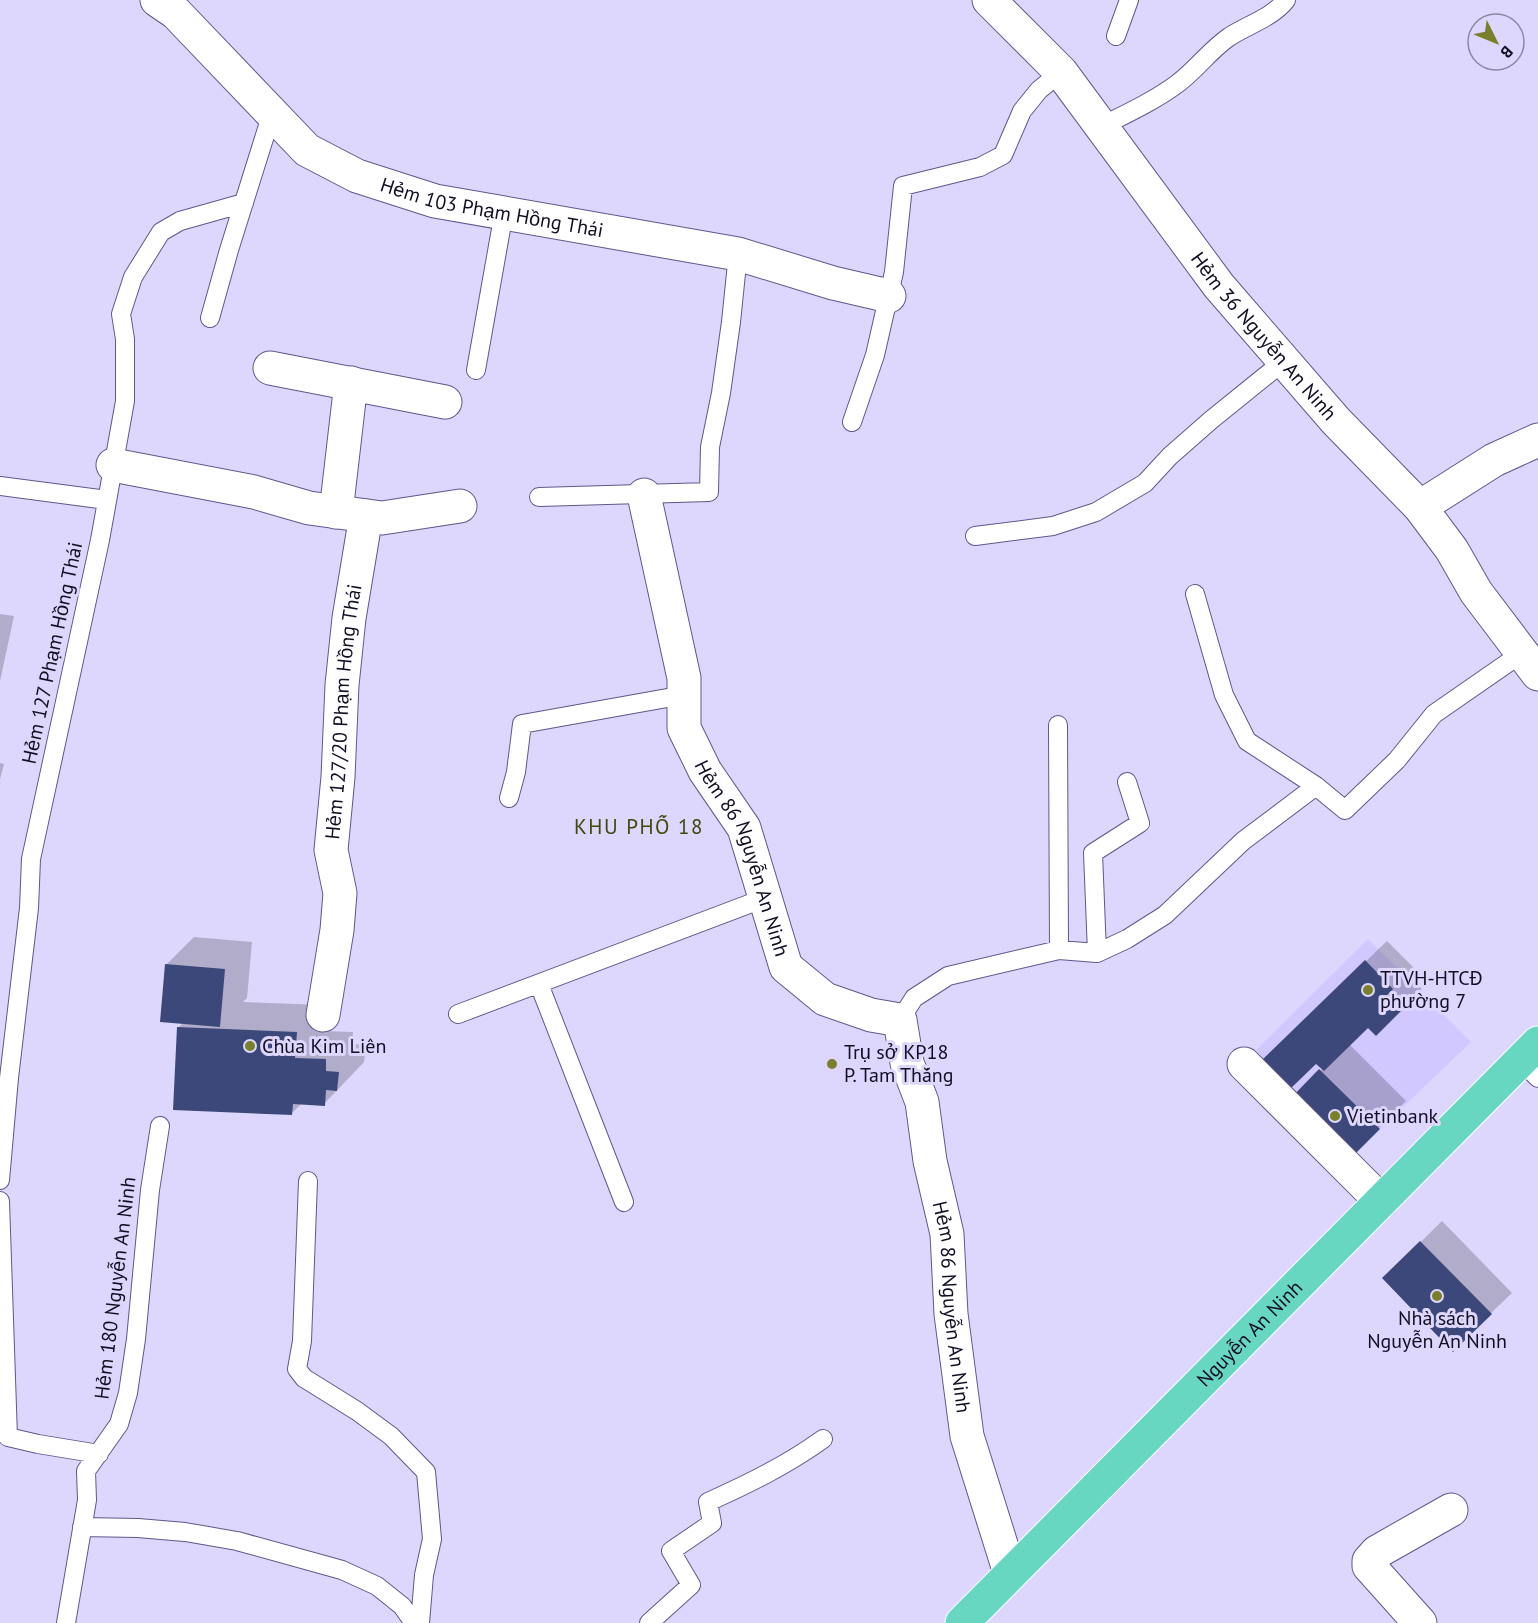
<svg xmlns="http://www.w3.org/2000/svg" width="1538" height="1623" font-family="'PT Sans',sans-serif">
	<rect width="100%" height="100%" fill="#ddd7fd"/>
	<path fill="#d1c8ff" d="M1368,939L1471,1042L1380,1129L1320,1069L1288,1100L1247,1059Z"/>
	<path fill="#0003" d="M0,614L14,616L0,681Z
		M0,763L4,764L0,779Z
		M194,937L252,942L247,998L243,1002L323,1005L322,1031L353,1032L352,1044L366,1045L364,1062L324,1104L302,1103L291,1114L178,1028L184,1022L167,964Z
		M1387,941L1413,967L1407,974L1422,989L1376,1034L1368,1026L1349,1044L1406,1101L1348,1158L1290,1101L1323,1068L1284,1040Z
		M1442,1221L1512,1293L1491,1313L1384,1278Z"/>
	<path fill="#3d487a" d="M1365,960L1393,989L1387,995L1402,1010L1376,1036L1368,1028L1324,1071L1316,1064L1289,1090L1261,1061Z
		M165,964L225,969L220,1027L160,1022Z
		M177,1027L297,1032L295,1058L326,1059V1071L339,1072L337,1091L326,1090L325,1106L293,1104L292,1115L173,1110Z
		M1319,1069L1380,1129L1348,1161L1288,1101Z
		M1420,1241L1492,1314L1453,1352L1382,1278Z"/>
	<g fill="none" stroke-linecap="round" stroke-linejoin="round">
		<defs>
			<path id="service" d="M1116,36L1129,0
				M1100,127C1126,114 1154,101 1177,84C1196,70 1209,51 1229,37C1247,25 1272,18 1286,0
				M210,318L229,250L272,113
				M476,370L504,212
				M852,422L875,355L894,272L903,186L980,167L1003,155L1022,111L1039,90L1061,72
				M0,486L107,500
				M539,497L709,492L710,447L721,393L731,322L738,254
				M975,536L1053,526L1096,512L1145,483L1170,456L1211,420L1284,361
				M1195,594L1224,695L1247,741L1316,786
				M1058,725L1059,950
				M509,798L516,772L522,724L684,695
				M1097,953L1093,853L1140,823L1127,782
				M539,984L624,1202
				M458,1014L765,898
				M900,1020L914,998L948,976L1059,950L1097,953L1127,939L1165,915L1243,841L1316,786L1345,810L1397,760L1434,714L1522,653
				M1521,1061L1538,1078
				M0,1180L9,1078L29,908L31,859L100,540L125,401V339L121,314L133,277L161,232L180,221L244,203
				M308,1181L302,1341L297,1369L304,1378L357,1411L391,1436L426,1472L432,1539L424,1575L420,1623
				M0,1201L8,1437L38,1444L99,1454
				M82,1527L138,1528L185,1532L237,1541L342,1570L377,1586L402,1606L414,1623
				M66,1623L87,1500L86,1471L119,1424L128,1393L136,1339L150,1190L160,1126
				M649,1623L691,1585L671,1551L712,1523L708,1502C748,1484 787,1465 823,1439"/>
			<g id="minor">
				<path id="s1" d="M157,0L176,13L307,150L357,176L435,201L738,254L833,283L889,296"/>
				<path id="s2" d="M989,0L1061,72L1219,286L1336,421L1420,507L1452,550L1476,592L1538,674"/>
				<path d="M270,368L445,402"/>
				<path d="M113,465L254,492L309,508L382,518L460,506"/>
				<path id="s3" d="M644,495L684,678V728L705,771L744,828L786,967L825,999L871,1015L900,1020L907,1063L922,1102L930,1161L947,1234L951,1314L967,1436L1010,1573"/>
				<path d="M1420,507L1494,460L1538,440"/>
				<path d="M336,512L351,383"/>
				<path id="s4" d="M323,1015L337,930L340,893L331,850L338,777L342,685L349,618L366,516"/>
				<path d="M1244,1064L1381,1201"/>
				<path d="M1420,1623L1369,1566V1561L1377,1552L1451,1510"/>
			</g>
			<g id="primary">
				<path id="s5" d="M962,1623L1538,1043"/>
			</g>
		</defs>
		<use href="#service" stroke="#61568c" stroke-width="20"/>
		<use href="#minor" stroke="#61568c" stroke-width="35"/>
		<use href="#primary" stroke="#fff" stroke-width="35"/>
		<use href="#service" stroke="#fff" stroke-width="18"/>
		<use href="#minor" stroke="#fff" stroke-width="33"/>
		<use href="#primary" stroke="#67d7c2" stroke-width="33"/>
	</g>
	<g fill="#7a7f29" stroke="#ddd7fd" stroke-width="2">
		<circle cx="1368" cy="990" r="6"/>
		<circle cx="250" cy="1046" r="6"/>
		<circle cx="832" cy="1064" r="6"/>
		<circle cx="1335" cy="1116" r="6"/>
		<circle cx="1437" cy="1296" r="6"/>
	</g>
	<g text-anchor="middle" stroke-width="6" stroke-linejoin="round" paint-order="stroke">
		<g font-size="20" fill="#130e23" stroke="#ddd7fd">
			<text dy="7" stroke="none"><textPath href="#s1" startOffset="408">Hẻm 103 Phạm Hồng Thái</textPath></text>
			<text dy="7" stroke="none"><textPath href="#s2" startOffset="435">Hẻm 36 Nguyễn An Ninh</textPath></text>
			<text transform="translate(52 653) rotate(-78)" y="7">Hẻm 127 Phạm Hồng Thái</text>
			<text dy="7" stroke="none"><textPath href="#s4" startOffset="306">Hẻm 127/20 Phạm Hồng Thái</textPath></text>
			<text dy="7" stroke="none"><textPath href="#s3" startOffset="381">Hẻm 86 Nguyễn An Ninh</textPath></text>
			<text transform="translate(115 1288) rotate(-83)" y="7">Hẻm 180 Nguyễn An Ninh</text>
			<text dy="7" stroke="none"><textPath href="#s3" startOffset="921">Hẻm 86 Nguyễn An Ninh</textPath></text>
			<text dy="7" stroke="none"><textPath href="#s5" startOffset="408">Nguyễn An Ninh</textPath></text>
		</g>
		<g font-size="20" fill="#130e23" stroke="#ddd7fd" text-anchor="start">
			<text x="1380" y="985">TTVH-HTCĐ<tspan x="1380" dy="23">phường 7</tspan></text>
			<text x="262" y="1053">Chùa Kim Liên</text>
			<text x="844" y="1059">Trụ sở KP18<tspan x="844" dy="23">P. Tam Thắng</tspan></text>
			<text x="1347" y="1123">Vietinbank</text>
			<text x="1437" y="1325" text-anchor="middle">Nhà sách<tspan x="1437" dy="23">Nguyễn An Ninh</tspan></text>
		</g>
		<g font-size="21" letter-spacing="1.5" fill="#434708" stroke="#ddd7fd">
			<text x="639" y="834">KHU PHỐ 18</text>
		</g>
	</g>
	<g transform="translate(1496 42) rotate(133)"><circle r="28" fill="#ddd7fd" stroke="#8c87a6" stroke-width="1.5"/>
	<path d="M0-4.5L10 22L0 15L-10 22Z" fill="#7a7f29"/>
	<text y="-9" font-size="16" font-weight="bold" text-anchor="middle" fill="#130e23">B</text>
	</g>
</svg>
